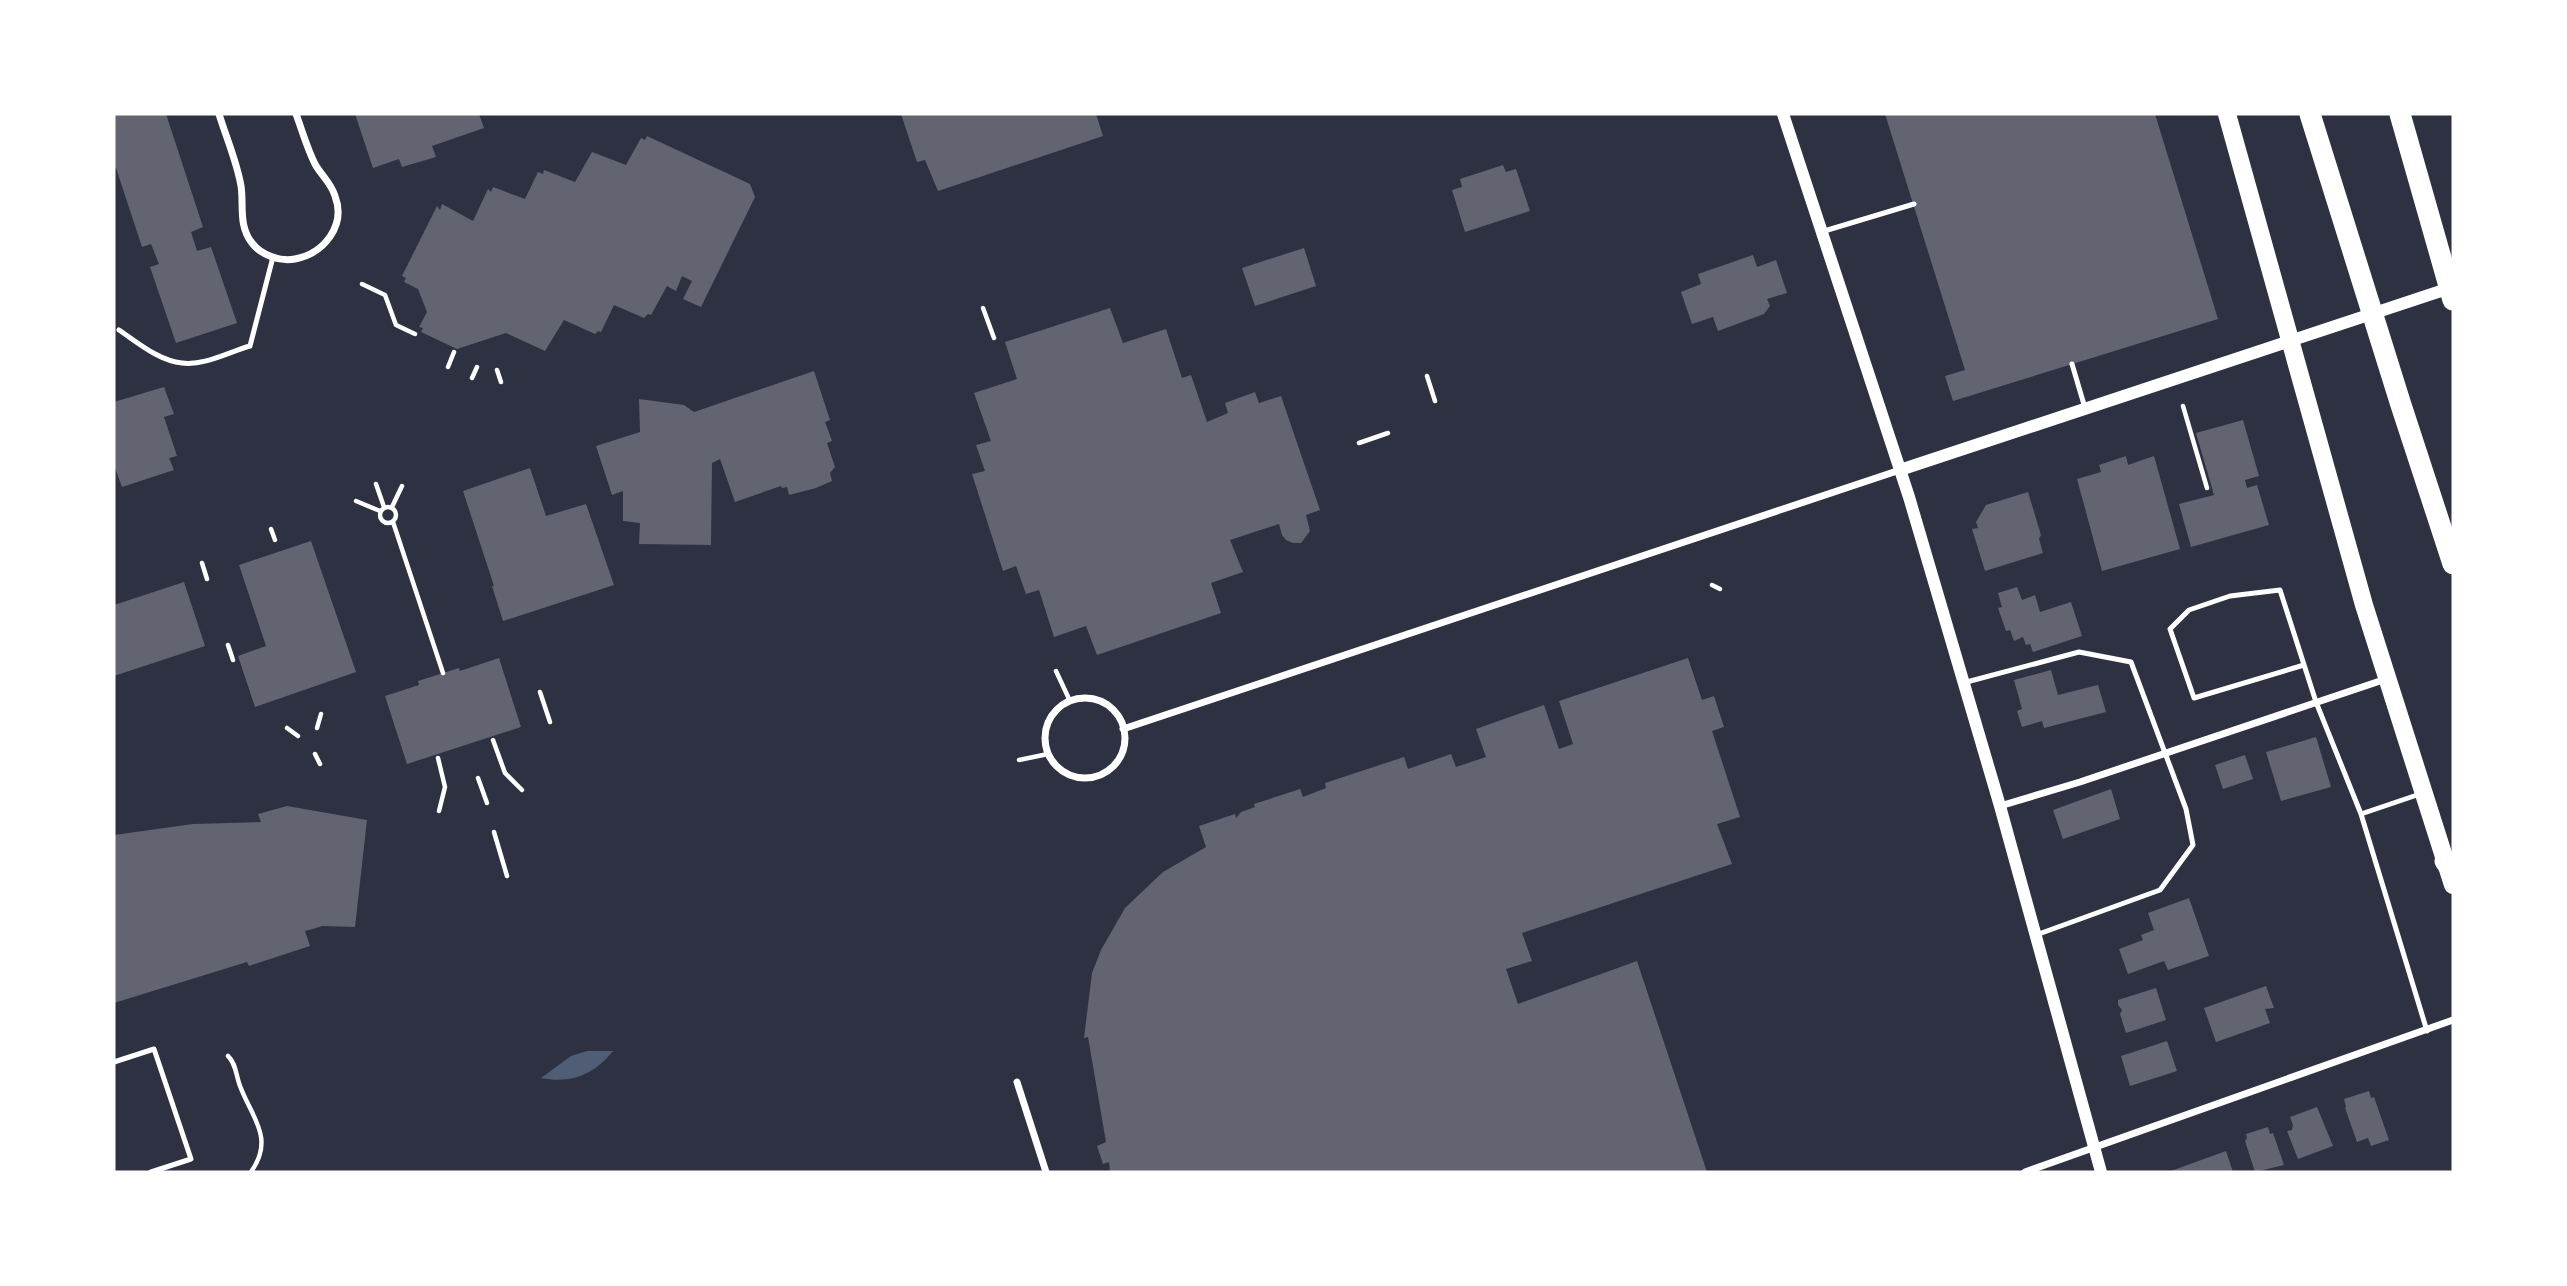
<svg xmlns="http://www.w3.org/2000/svg" width="2567" height="1286" font-family="'Fira Sans Condensed',sans-serif">
	<rect width="100%" height="100%" fill="#2d3142"/>
	<path fill="#4f5d75" d="M587,1051H613C594,1075 571,1084 541,1078L571,1056Z"/>
	<path fill="#626471" d="M114,114H166L203,227L191,232L197,251L211,247L237,323L176,343L150,267L159,264L151,244L142,247L116,168L114,169Z
		M355,114H479L484,128L432,146L436,157L402,167L399,159L373,168Z
		M901,114H1096L1103,136L938,191L925,160L917,162Z
		M1885,114H2155L2218,319L1953,401L1945,376L1965,370Z
		M647,136L750,184L755,197L701,307L683,299L692,281L682,276L676,291L667,286L651,315L648,314L644,318L614,305L601,332L598,331L595,334L564,320L545,351L506,333L457,349L421,332L423,328L419,327L427,312L418,289L404,282L406,278L402,276L437,206L440,210L442,204L473,221L488,189L491,192L493,187L525,199L538,172L543,174L544,170L575,182L592,152L626,165L641,138L645,140Z
		M1503,165L1506,172L1516,169L1530,211L1465,232L1452,190L1462,187L1460,179Z
		M1304,248L1316,286L1255,306L1242,268Z
		M1753,255L1757,267L1776,260L1787,293L1767,299L1770,306L1764,314L1718,331L1713,317L1692,324L1681,292L1701,284L1698,274Z
		M1110,308L1123,343L1166,329L1182,378L1191,375L1207,422L1228,413L1225,403L1255,392L1259,403L1281,396L1320,510L1306,515L1310,531L1301,543H1293L1286,540L1282,535L1279,524L1230,540L1243,572L1211,583L1221,613L1097,655L1086,626L1054,637L1039,590L1026,594L1016,566L1003,571L972,474L985,471L976,445L991,441L974,393L1017,379L1005,342Z
		M814,371L830,420L825,422L832,441L827,443L835,467L830,473L832,481L816,488L789,495L787,487L782,488L781,486L735,502L720,459L712,463L711,545L639,544L640,523L623,521V491L612,495L596,446L640,432L639,399L684,405L694,412Z
		M164,387L174,414L164,417L177,456L169,458L174,470L122,487L114,465V402Z
		M2243,420L2259,476L2245,480L2247,488L2257,485L2269,525L2191,547L2179,504L2214,495L2196,433Z
		M2126,456L2128,465L2154,456L2180,549L2102,571L2077,479L2101,472L2099,465Z
		M530,468L546,516L586,504L614,585L503,621L492,586H494L463,491Z
		M2028,492L2041,535L2039,539L2043,553L1985,571L1972,529L1978,528L1976,522L1986,505Z
		M311,541L356,672L255,707L238,656L266,646L239,565Z
		M184,582L205,646L114,676V605Z
		M2017,587L2022,600L2035,595L2040,612L2071,602L2082,636L2033,652L2030,644L2026,645L2023,637L2014,641L2010,630L2006,631L1998,608L2002,607L1998,593Z
		M499,658L521,727L407,764L385,696L419,685L418,681L459,668L460,671Z
		M1688,658L1702,700L1714,696L1724,727L1712,731L1740,817L1717,824L1732,864L1522,933L1532,961L1506,969L1518,1004L1637,961L1707,1172H1110L1109,1162L1103,1164L1097,1146L1106,1142L1088,1037L1084,1038L1092,973L1101,950L1125,908L1163,872L1206,847L1199,826L1235,814L1236,818L1241,812L1255,807L1254,804L1300,789L1303,797L1326,788L1325,783L1404,757L1408,769L1451,754L1456,767L1486,757L1476,729L1544,705L1559,749L1573,744L1559,701Z
		M2051,670L2058,695L2098,685L2106,712L2044,728L2042,721L2022,727L2017,711L2022,709L2014,680Z
		M2316,737L2331,787L2281,801L2266,752Z
		M2245,755L2253,779L2223,789L2215,765Z
		M2111,789L2120,819L2063,839L2053,810Z
		M287,806L367,820L355,927L322,926L313,929L305,931L310,946L249,966L247,962L114,1003V835L193,824L261,822L258,814Z
		M2189,898L2209,956L2168,970L2164,961L2128,974L2119,949L2143,940L2141,935L2154,930L2148,913Z
		M2266,986L2274,1008L2265,1009L2270,1023L2216,1042L2204,1008Z
		M2156,988L2166,1020L2126,1033L2120,1014L2122,1010L2118,1005V1000Z
		M2167,1041L2177,1071L2130,1086L2121,1056Z
		M2369,1091L2371,1098L2374,1097L2389,1140L2371,1146L2368,1138L2357,1142L2345,1108L2346,1107L2344,1099Z
		M2317,1107L2333,1146L2298,1159L2287,1131L2292,1130L2293,1125L2290,1117Z
		M2268,1127L2270,1134L2273,1133L2284,1165L2255,1172L2245,1141L2247,1138L2246,1134Z
		M2226,1151L2233,1172H2168Z"/>
	<g fill="none" stroke-linecap="round" stroke-linejoin="round">
		<path stroke="#fff" stroke-width="4.5" d="M362,284L385,295L396,325L415,334
			M983,308L994,338
			M448,367L454,352
			M497,370L501,382
			M1427,376L1435,401
			M472,378L477,367
			M2183,406L2207,488
			M1359,443L1388,433
			M376,484L384,507
			M356,501L380,511
			M380 515a8 8 0 1 1 16 0a8 8 0 1 1-16 0Z
			M392,507L402,486
			M393,522L443,673
			M271,529L275,540
			M202,563L207,579
			M1712,585L1720,589
			M228,645L233,660
			M1056,671L1070,701
			M540,692L550,722
			M287,728L298,736
			M317,728L321,714
			M493,740L505,773L522,790
			M315,754L320,764
			M438,758L445,787L439,811
			M1019,760L1048,754
			M478,778L487,803
			M494,832L507,876
			M228,1056C236,1063 236,1076 240,1086C252,1118 275,1138 251,1172"/>
		<path stroke="#fff" stroke-width="5" d="M1821,232L1914,204
			M119,330C137,342 159,361 182,363C204,366 229,352 250,346L273,257
			M2072,364L2085,408
			M2304,665L2194,698L2170,629L2189,610L2230,596L2280,590L2316,702L2361,814L2420,794
			M1963,683L2079,652L2131,662L2186,809L2193,845L2160,890L2036,935
			M2361,814L2427,1031
			M114,1062L154,1049L191,1159L151,1172"/>
		<path stroke="#fff" stroke-width="7" d="M219,114C226,137 237,162 241,186C244,205 238,225 252,243C261,255 280,262 295,259C325,253 346,225 335,196C331,183 321,175 315,164C307,148 302,130 296,114
			M1045 738a40 40 0 1 1 80 0a40 40 0 1 1-80 0Z
			M1123,729L1900,470
			M2000,806L2080,782L2386,679
			M1017,1082L1046,1172
			M2025,1172L2453,1020"/>
		<path stroke="#fff" stroke-width="12" d="M1783,114L1909,497L2000,806L2101,1172
			M1900,470L2453,287"/>
		<path stroke="#fff" stroke-width="18" d="M2227,114L2364,605L2453,885"/>
		<path stroke="#fff" stroke-width="21" d="M2310,114L2401,405L2453,564
			M2400,114L2453,300
			M2445,861L2453,872"/>
	</g>
	<rect width="2567" height="1286" fill="none" stroke="#ffffff" stroke-width="231"/>
</svg>
